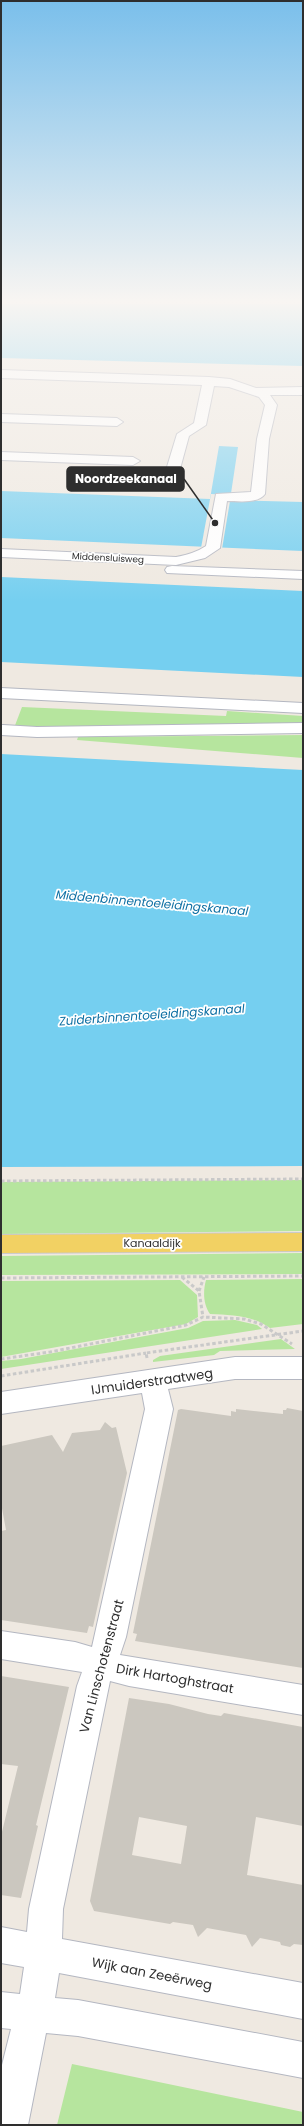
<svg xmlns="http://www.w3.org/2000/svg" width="304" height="2126" font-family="Poppins,sans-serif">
	<rect width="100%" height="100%" fill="#efe9e1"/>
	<path fill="#b6e59e" d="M22,707L226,716L227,711L303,716V726L14,728Z
		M303,735V758L77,740L78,737Z
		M303,1180V1231L1,1234V1182Z
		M303,1253V1274L1,1275V1256Z
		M303,1279V1324L270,1328C252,1315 231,1315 210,1314C203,1304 203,1291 206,1280Z
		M180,1280L197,1295L198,1317L186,1324L1,1357V1281Z
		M235,1320L257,1325L262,1329L1,1369V1361L21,1359L188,1328L203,1321Z
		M281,1339L295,1349L220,1351L214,1355L153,1362V1360L160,1356Z
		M72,2064L303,2112V2125H57Z"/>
	<path fill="#75cff0" d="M1,304H303V366L1,358Z
		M219,446L238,447L230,500L303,502V551L1,538V491L210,499Z
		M1,577L303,591V677L1,662Z
		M1,754L303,770V1166L1,1167Z"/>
	<path fill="#efe9e1" d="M211,494L231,495L222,549L201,548Z"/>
	<path fill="#cbc7bf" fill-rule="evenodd" d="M287,1408L303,1411V1668L135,1641L137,1634L133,1633L178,1410L181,1409L231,1416V1411L236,1412V1409L283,1414V1410H286Z
		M105,1422L112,1428L116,1427L127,1473L93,1627L89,1626L87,1633L1,1620V1531L6,1530L1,1503V1446L52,1435L63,1452L72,1433L100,1430Z
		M1,1676L69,1687L36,1825L38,1826L21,1898L1,1895V1836L18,1766L1,1764Z
		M129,1698L169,1704L208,1714L221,1716L224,1713L235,1715L303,1727V1826L256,1817L247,1875L303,1885V1945L294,1944L290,1947L281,1945L280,1942L260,1938L252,1947L246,1935L207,1928L198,1937L193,1925L173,1922L170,1924L94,1911L90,1901ZM139,1817L187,1826L181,1864L132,1855Z"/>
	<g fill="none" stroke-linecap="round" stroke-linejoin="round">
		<defs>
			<path id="minor" d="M1,370L209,377L230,379L256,388L303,387V395H270L277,405L269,439L265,494C258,504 238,501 227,501L220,548L205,558L176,565L1,557V549L176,557C187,555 197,552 206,546L216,494L251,492L257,439L265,405L259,397L229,387L214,386L206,425L189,436L177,480L170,484L163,480L177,434L194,423L202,385L1,378Z
				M1,414L117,418L123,422L117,426L1,422Z
				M1,452L133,457L140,461L133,465L1,460Z
				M172,566L303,571V579L167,573L165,570L167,567Z
				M1,688L303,703V713L1,698Z
				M303,723V733L37,737L1,735V725H3L37,727Z
				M235,1357H303V1379H235L168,1389L173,1409L126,1637L120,1655L303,1685V1715L129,1686L110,1681L63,1909L62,1939L303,1983V2019L59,1973L55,1998L78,2000L303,2042V2078L78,2036L46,2033L28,2125H1V2069L11,2029L1,2028V1992L20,1994L24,1967L1,1963V1927L27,1932L29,1909L77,1686L82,1672L1,1659V1631L75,1642L92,1647L145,1409L142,1393L1,1414V1392Z"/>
			<path id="major" d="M303,1233V1251L1,1253V1235Z"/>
		</defs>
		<use href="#minor" stroke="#b4b7c1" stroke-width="2"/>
		<use href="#major" stroke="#c9c9c9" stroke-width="2"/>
		<path stroke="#c9c9c9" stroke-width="3" stroke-dasharray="3.5 2.5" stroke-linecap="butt" d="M1,1181L303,1179
			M182,1277L199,1291L203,1317
			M1,1278L303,1276
			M199,1291L204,1277
			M147,1358L146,1353L303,1331
			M1,1359L50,1352L186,1325L203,1317L244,1319L261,1324L292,1344
			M1,1376L146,1353"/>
		<use href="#minor" fill="#fff" fill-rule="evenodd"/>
		<use href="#major" fill="#f2d163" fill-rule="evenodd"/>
	</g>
	<linearGradient id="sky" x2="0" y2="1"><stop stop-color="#7abfeb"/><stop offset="0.5" stop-color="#f8f5f2"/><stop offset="1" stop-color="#f8f5f2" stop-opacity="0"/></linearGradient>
	<rect width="304" height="602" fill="url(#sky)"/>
	<g text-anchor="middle" stroke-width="3.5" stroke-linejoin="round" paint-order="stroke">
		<g font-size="9" fill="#2e2e2e" stroke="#fff">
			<text transform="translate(108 558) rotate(3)" y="3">Middensluisweg</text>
		</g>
		<g font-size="11" fill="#2e2e2e" stroke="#fff">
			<text x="152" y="1247">Kanaaldijk</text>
		</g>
		<g font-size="12" font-style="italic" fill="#0d6fa3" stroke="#fff">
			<text transform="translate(152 903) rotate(5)" y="4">Middenbinnentoeleidingskanaal</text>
			<text transform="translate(152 1015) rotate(-4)" y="4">Zuiderbinnentoeleidingskanaal</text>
		</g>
		<g font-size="13" fill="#2e2e2e" stroke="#fff">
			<text transform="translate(152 1381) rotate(-8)" y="5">IJmuiderstraatweg</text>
			<text transform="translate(101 1666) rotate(-75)" y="5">Van Linschotenstraat</text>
			<text transform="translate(175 1678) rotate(10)" y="5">Dirk Hartoghstraat</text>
			<text transform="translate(152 1973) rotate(11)" y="5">Wijk aan Zeeërweg</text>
		</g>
	</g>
	<path fill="none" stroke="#2e2e2e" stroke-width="1.5" d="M215 523L184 479"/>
	<circle fill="#2e2e2e" stroke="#fff" stroke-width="1.5" cx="215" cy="523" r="4"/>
	<rect fill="#2e2e2e" stroke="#2e2e2e" stroke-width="1.5" x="67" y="467" width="117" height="24" rx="4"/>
	<g font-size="12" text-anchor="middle" font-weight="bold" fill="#fff">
		<text x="126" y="483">Noordzeekanaal</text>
	</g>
	<rect width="304" height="2126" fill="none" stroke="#2e2e2e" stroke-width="4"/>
</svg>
